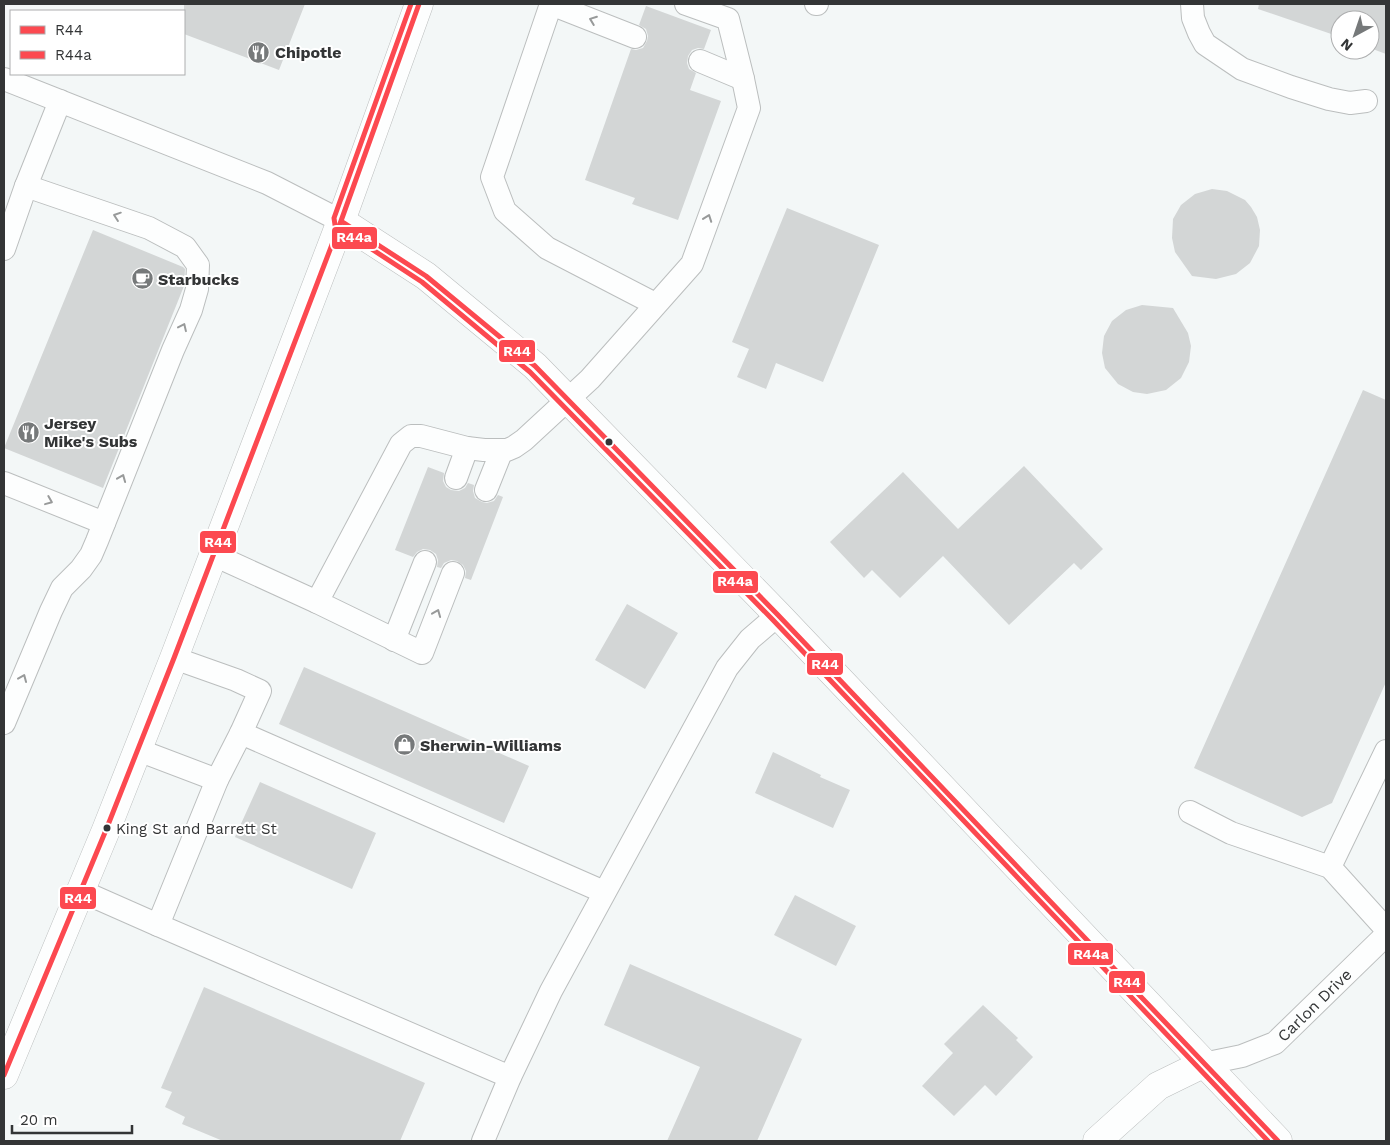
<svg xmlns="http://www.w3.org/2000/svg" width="1390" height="1145" font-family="'Work Sans',sans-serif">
	<rect width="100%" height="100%" fill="#f3f7f7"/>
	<path fill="#d3d6d6" d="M184,4H305L279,70L184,34Z
		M1259,4H1386V54L1370,48V20H1340V37L1258,9Z
		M646,6L711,30L704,49L698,48L692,50L688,56L687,63L689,69L696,73L690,90L721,101L678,220L632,204L635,198L585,180L631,49L636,50L643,48L647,41L648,36L646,29L639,25Z
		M1212,189L1227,191L1245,200L1251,207L1257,217L1260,230L1259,246L1250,263L1236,274L1216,279L1192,276L1175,252L1172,238L1173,219L1181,205L1195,194Z
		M787,208L879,245L823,382L776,363L766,389L737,377L749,349L732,342Z
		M93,230L183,267L185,269L184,286L103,488L4,448Z
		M1142,305L1173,308L1188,333L1191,346L1189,362L1181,378L1166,390L1147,394L1133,392L1118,384L1105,368L1102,353L1104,336L1112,321L1126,310Z
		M1363,390L1386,400V682L1332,803L1302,817L1194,768Z
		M1024,466L1103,549L1081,570L1074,563L1009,625L943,556L900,598L872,570L864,578L830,542L903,472L958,529Z
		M428,467L444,473L443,481L446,487L451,490L459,491L465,488L468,483L474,485L473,491L475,498L482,502L487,503L494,501L498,495L503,497L471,580L465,578L466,571L463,565L457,561L451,560L444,563L441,568L437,567L438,560L436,554L430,550L423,549L417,552L413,557L395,550Z
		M627,604L678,633L645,689L595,660Z
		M304,667L529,766L504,823L279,724Z
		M773,752L821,775L820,777L850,790L833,828L755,793Z
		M260,782L376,833L352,889L235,837Z
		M795,895L856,926L836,966L774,935Z
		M630,964L802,1039L757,1141H667L700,1067L604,1025Z
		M204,987L425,1083L400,1141H223L182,1124L185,1117L165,1107L172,1092L161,1088Z
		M983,1005L1018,1038L1016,1040L1033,1057L996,1096L985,1085L954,1116L922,1086L953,1053L944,1044Z"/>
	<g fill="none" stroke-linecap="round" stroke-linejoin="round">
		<defs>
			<g id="service">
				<path d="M551,4L492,177L505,211L547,248L655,304"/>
				<path d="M551,4L635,37"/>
				<path d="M816,4H817"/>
				<path d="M1192,4L1193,18L1199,33L1205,44L1242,69L1291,87L1329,99L1350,103L1366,101"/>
				<path d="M700,61L743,79"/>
				<path d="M4,79L267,183L341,221"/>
				<path d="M4,249L26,186L60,101"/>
				<path d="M456,478L467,448"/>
				<path d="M4,483L104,523"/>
				<path d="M486,490L502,450"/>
				<path d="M214,555L317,602"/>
				<path d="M453,573L422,653L317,602L401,444L411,436H421L467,448L484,450H507L514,447L524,440L590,379L692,264L749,108L743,79L728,19L686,4"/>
				<path d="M394,640L425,562"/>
				<path d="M4,723L51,611L62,588L81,569L91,555L97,541L173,350L191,310L197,289L198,265L185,247L149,228L26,186"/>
				<path d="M241,733L604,892"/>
				<path d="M138,750L217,780"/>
				<path d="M1190,812L1231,833L1330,867L1386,929"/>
				<path d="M1330,867L1386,751"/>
				<path d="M81,891L158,925L217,780L241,733L260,691L236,680L174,658"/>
				<path d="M158,925L510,1077"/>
				<path id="s1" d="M1203,1064L1242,1056L1275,1043L1386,935"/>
				<path d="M483,1141L510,1077L551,991L727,668L750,639L778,615"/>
			</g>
			<path id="minor" d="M341,221L426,276L535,366L778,615L1278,1141
				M1097,1141L1158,1086L1203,1064"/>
			<path id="primary" d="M4,1075L106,830L174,658L341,221L419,4"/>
		</defs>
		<use href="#service" stroke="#bbbebe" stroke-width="24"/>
		<use href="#minor" stroke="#bbbebe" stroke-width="29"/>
		<use href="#primary" stroke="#bbbebe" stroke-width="29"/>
		<use href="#service" stroke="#fdfefe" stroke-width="22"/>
		<use href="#minor" stroke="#fdfefe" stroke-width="28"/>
		<use href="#primary" stroke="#fdfefe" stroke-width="28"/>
		<defs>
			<path id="bus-1" d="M341,221L426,276L535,366L778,615L1278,1141
				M4,1075L106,830L174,658L341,221L419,4"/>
			<path id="bus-2" d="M411,4L334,218L335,225L422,282L530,372L773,620L1268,1141"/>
		</defs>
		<use href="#bus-1" stroke="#fff" stroke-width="9"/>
		<use href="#bus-2" stroke="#fff" stroke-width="9"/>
		<use href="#bus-1" stroke="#fc4950" stroke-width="5"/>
		<use href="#bus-2" stroke="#fc4950" stroke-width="5"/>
	</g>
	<defs><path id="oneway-chevron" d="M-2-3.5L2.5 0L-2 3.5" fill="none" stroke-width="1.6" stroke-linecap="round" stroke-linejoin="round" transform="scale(1.25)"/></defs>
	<g stroke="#989a9a">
		<use href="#oneway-chevron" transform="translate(593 20) rotate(-159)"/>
		<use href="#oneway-chevron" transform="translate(117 216) rotate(-161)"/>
		<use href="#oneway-chevron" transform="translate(708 218) rotate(-70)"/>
		<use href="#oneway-chevron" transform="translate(183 327) rotate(-65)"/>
		<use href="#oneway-chevron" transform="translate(122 478) rotate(-68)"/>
		<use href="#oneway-chevron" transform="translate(49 501) rotate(22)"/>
		<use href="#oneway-chevron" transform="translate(437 613) rotate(-68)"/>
		<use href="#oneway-chevron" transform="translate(23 678) rotate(-67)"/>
	</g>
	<defs>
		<symbol id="restaurant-disc" viewBox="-11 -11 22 22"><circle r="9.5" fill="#76797a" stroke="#fff"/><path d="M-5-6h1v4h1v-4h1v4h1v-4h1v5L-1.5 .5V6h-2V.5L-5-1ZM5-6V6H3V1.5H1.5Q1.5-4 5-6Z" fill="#fff"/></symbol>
		<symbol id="cafe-disc" viewBox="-11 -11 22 22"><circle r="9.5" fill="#76797a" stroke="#fff"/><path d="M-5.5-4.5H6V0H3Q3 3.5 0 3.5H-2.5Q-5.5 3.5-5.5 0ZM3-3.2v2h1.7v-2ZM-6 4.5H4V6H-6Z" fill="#fff"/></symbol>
		<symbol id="shop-disc" viewBox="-11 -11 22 22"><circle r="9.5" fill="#76797a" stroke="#fff"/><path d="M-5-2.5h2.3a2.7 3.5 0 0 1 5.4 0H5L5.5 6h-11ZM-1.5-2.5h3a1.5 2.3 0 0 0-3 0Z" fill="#fff"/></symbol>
	</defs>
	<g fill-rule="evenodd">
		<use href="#restaurant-disc" x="246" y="40" width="25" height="25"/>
		<use href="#cafe-disc" x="130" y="266" width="25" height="25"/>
		<use href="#restaurant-disc" x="16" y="420" width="25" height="25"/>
		<use href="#shop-disc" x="392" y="732" width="25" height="25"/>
	</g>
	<g fill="#333536" stroke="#fff" stroke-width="2">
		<circle cx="609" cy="442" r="4.5"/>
		<circle cx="107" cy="828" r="4.5"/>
	</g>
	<g text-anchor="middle" stroke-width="4" stroke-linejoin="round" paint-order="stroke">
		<g font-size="15" fill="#333536" stroke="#fff" text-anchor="start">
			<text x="116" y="834">King St and Barrett St</text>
		</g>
		<g font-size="16" font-weight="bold" fill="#333536" stroke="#fff" text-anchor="start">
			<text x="275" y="58">Chipotle</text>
			<text x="158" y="285">Starbucks</text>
			<text x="44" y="429">Jersey<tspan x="44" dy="18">Mike's Subs</tspan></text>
			<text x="420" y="751">Sherwin-Williams</text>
		</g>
		<g font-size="16" fill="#333536" stroke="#fff">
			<text dy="6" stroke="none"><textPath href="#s1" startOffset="130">Carlon Drive</textPath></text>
		</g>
	</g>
	<g stroke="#fff" stroke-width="2">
		<rect x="331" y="226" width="47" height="24" rx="5" fill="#fc4950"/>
		<rect x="498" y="339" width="38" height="24" rx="5" fill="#fc4950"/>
		<rect x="199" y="530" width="38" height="24" rx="5" fill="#fc4950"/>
		<rect x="712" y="570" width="47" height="24" rx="5" fill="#fc4950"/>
		<rect x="806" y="652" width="38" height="24" rx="5" fill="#fc4950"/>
		<rect x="59" y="886" width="38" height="24" rx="5" fill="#fc4950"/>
		<rect x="1067" y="942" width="47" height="24" rx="5" fill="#fc4950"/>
		<rect x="1108" y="970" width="38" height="24" rx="5" fill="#fc4950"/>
	</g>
	<g font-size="14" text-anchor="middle" font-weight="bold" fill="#fff">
		<text x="354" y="242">R44a</text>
		<text x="517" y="356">R44</text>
		<text x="218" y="547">R44</text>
		<text x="735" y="586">R44a</text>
		<text x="825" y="669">R44</text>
		<text x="78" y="903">R44</text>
		<text x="1091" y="959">R44a</text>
		<text x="1127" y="987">R44</text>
	</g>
	<rect width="1390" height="1145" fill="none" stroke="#333536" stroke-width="10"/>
	<rect x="10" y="10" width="175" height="65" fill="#ffffff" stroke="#adaeaf"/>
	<rect x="20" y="26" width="25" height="8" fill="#fc4950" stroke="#adaeaf"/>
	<text x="55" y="35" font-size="15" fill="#333536">R44</text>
	<rect x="20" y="51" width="25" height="8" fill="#fc4950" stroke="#adaeaf"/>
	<text x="55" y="60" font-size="15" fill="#333536">R44a</text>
	<g transform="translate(1355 35) rotate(220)"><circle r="24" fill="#ffffff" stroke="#adaeaf"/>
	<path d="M0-4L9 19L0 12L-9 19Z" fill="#76797a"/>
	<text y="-8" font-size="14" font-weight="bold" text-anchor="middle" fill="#333536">N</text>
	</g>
	<path d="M12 1125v8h120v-8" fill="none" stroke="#333536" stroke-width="2.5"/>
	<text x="20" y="1125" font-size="15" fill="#333536" stroke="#ffffff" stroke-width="4" paint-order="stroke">20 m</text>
</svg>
